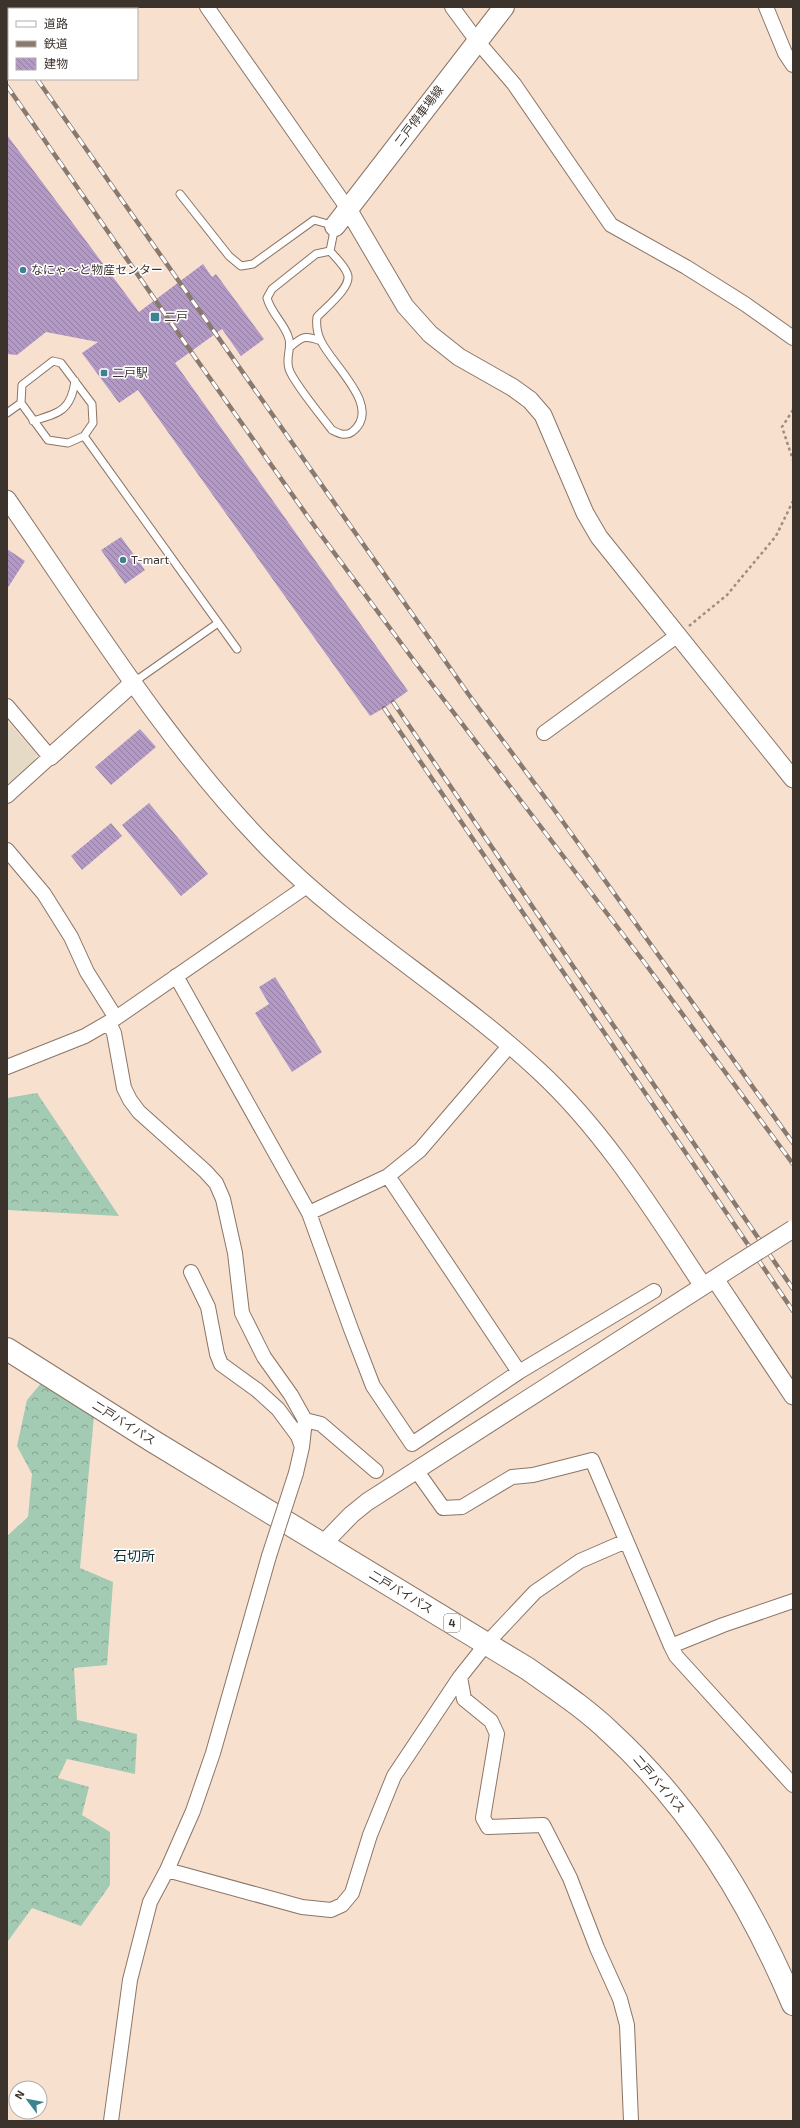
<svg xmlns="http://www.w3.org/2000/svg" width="800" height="2128" font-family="'Exo 2','Noto Sans JP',sans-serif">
	<defs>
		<pattern id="forest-crowns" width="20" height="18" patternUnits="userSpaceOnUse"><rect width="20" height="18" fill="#a3cab2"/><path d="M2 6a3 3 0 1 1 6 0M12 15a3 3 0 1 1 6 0" fill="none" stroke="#86a591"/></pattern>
		<pattern id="building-back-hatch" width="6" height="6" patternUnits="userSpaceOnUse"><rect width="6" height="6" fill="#b399c6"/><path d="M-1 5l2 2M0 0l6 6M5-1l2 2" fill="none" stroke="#937da1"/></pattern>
	</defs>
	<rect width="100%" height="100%" fill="#f8e0cf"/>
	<path fill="#e5dac5" d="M7,721L37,755L33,763L7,786Z"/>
	<path fill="url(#forest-crowns)" d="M37,1093L119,1216L7,1210V1098Z
		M43,1381L94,1416L80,1568L113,1582L107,1665L74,1668L77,1720L137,1734L135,1774L67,1759L58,1778L89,1787L82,1815L110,1832V1885L81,1926L32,1908L8,1941L7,1536L28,1517L32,1474L17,1446L27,1400Z"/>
	<path fill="url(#building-back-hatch)" d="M7,135L139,312L203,264L212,277L216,274L264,339L241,356L222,329L175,363L408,691L384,708L370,716L138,390L119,403L82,353L98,342L46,332L17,355L7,354Z
		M121,537L145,570L125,584L101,550Z
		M7,549L25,561L7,589Z
		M140,729L156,747L111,785L95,767Z
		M149,803L208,874L181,896L122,825Z
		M111,823L122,836L82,870L71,856Z
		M275,977L322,1052L292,1072L255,1013L269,1004L259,987Z"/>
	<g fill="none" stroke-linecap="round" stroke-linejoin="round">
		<defs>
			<path id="service" d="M180,194L229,256L241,266L253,264L314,220L335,226L330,251C335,257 344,265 347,273C354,286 325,308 317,317C316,325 317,333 321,341C332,365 384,408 352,432C345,437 338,433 332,430C322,417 293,382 289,369C285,356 293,347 288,336C283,322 271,313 267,298L272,289L316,254L330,251
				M290,347C303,336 305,335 321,341
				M53,361L61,363L92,404L93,423L84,436L68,443L48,440L21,403L22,385Z
				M7,413L21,403
				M33,421C60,413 71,410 75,381
				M84,436L237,649
				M134,682L218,623"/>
			<path id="minor" d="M207,7L348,209
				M452,7L477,41L514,84L611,225L686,267L745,304L793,338
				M766,7L785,53L793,65
				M7,706L50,757L7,796
				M544,733L678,635
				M7,850L44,894L71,937L87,972L116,1018
				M176,976L309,1213L351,1329L373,1386L412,1444L519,1372L654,1291
				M109,1023L114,1033L124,1088L130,1100L139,1112L205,1171L216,1183L223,1199L235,1253L242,1313L264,1357L291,1395L305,1420L302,1447L296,1473
				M7,1067L85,1036L116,1018L307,886
				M388,1176L519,1372
				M309,1213L388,1176L420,1150L510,1045
				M191,1272L208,1307L217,1354L221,1364L257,1390L278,1409L298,1436L302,1447
				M305,1420L321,1424L376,1471
				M416,1470L443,1508L462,1507L512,1477L533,1475L592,1460L671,1646L723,1625L793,1601
				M671,1646L676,1656L793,1785
				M460,1677L464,1699L491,1721L497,1734L483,1818L488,1827L543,1825L570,1878L597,1948L620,1999L627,2025L631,2121
				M167,1870L302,1907L331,1910L342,1905L352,1893L370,1835L394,1776L460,1677L487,1643L535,1592L580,1561L626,1541
				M111,2121L130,1980L150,1902L167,1870L193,1811L213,1753L269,1556"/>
			<path id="tertiary" d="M348,209L405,306L430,334L459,357L512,387L530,400L543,415L585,513L599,537L793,779
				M7,499C88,616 168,746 268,848C350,932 453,991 539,1071C605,1132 654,1212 703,1286
				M50,757L134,682
				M715,1279L793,1396
				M322,1545L351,1515L367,1502L736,1265"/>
			<path id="secondary" d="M335,226L504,7"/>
			<path id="trunk" d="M7,1349L151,1440L528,1669C556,1689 585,1708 610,1732C692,1807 750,1902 793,2004"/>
		</defs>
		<use href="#service" stroke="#8b7566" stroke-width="9"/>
		<use href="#minor" stroke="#8b7566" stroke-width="16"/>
		<use href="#tertiary" stroke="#8b7566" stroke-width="19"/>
		<use href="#secondary" stroke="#8b7566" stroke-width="22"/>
		<use href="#trunk" stroke="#8b7566" stroke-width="24"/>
		<path stroke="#9e8d81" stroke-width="2.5" stroke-dasharray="3 3" stroke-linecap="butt" d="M793,410L782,427L793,460
			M689,626L727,595L776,536L793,501"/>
		<use href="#service" stroke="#fff" stroke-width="7"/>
		<use href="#minor" stroke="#fff" stroke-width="14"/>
		<use href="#tertiary" stroke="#fff" stroke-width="17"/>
		<use href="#secondary" stroke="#fff" stroke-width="20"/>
		<use href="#trunk" stroke="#fff" stroke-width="22"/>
		<defs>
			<path id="rail" d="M7,37L9,40
				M37,79L469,695L558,815L793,1143
				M7,86L192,353L318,531L415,662L644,962L793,1164
				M393,702L793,1289
				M384,708L793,1311"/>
		</defs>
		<use href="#rail" stroke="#897a70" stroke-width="4.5"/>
		<use href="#rail" stroke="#fff" stroke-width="3" stroke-dasharray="9" stroke-linecap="butt"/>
		<defs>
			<path id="minor-bridge" d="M269,1556L296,1473"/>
			<path id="tertiary-bridge" d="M736,1265L793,1229"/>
		</defs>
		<use href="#minor-bridge" stroke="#8b7566" stroke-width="16" stroke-linecap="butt"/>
		<use href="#tertiary-bridge" stroke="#8b7566" stroke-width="19" stroke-linecap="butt"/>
		<use href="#minor-bridge" stroke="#fff" stroke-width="14"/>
		<use href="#tertiary-bridge" stroke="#fff" stroke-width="17"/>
	</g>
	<g fill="#3d8290" stroke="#fff" stroke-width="1.5">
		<circle cx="23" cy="270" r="4"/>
		<rect x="150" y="312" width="10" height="10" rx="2"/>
		<rect x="100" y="369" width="8" height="8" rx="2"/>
		<circle cx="123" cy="560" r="4"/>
	</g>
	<g text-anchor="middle" stroke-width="3" stroke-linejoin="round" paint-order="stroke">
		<rect fill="#fff" stroke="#76706c" stroke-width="1" x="444" y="1614" width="16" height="18" rx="3"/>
		<g font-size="11" font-weight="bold" fill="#3c332d">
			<text x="452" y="1627">4</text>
		</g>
		<g font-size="12" fill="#3c332d" stroke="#fff">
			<text transform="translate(419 116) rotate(-53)" y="4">二戸停車場線</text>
			<text transform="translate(124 1423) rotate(32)" y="4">二戸バイパス</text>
			<text transform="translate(401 1592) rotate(31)" y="4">二戸バイパス</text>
			<text transform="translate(659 1784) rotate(49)" y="4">二戸バイパス</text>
		</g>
		<g font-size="12" fill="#3c332d" stroke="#fff" text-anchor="start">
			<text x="31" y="274">なにゃ～と物産センター</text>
			<text x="164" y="321">二戸</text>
			<text x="112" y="377">二戸駅</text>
			<text x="131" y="564">T-mart</text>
		</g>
		<g font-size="14" fill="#0e2f36" stroke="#fff">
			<text x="134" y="1561">石切所</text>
		</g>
	</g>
	<rect width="800" height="2128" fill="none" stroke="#3c332d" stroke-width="16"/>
	<rect x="8" y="8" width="130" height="72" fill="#ffffff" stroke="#b1adab"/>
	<rect x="16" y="21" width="20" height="6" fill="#ffffff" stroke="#b1adab"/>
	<text x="44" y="28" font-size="12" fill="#3c332d">道路</text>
	<rect x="16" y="41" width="20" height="6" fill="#897a70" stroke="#b1adab"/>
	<text x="44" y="48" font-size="12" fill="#3c332d">鉄道</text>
	<rect x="16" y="58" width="20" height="12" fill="url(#building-back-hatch)" stroke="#b1adab"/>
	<text x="44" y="68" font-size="12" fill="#3c332d">建物</text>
	<g transform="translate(28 2100) rotate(302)"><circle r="19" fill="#ffffff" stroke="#b1adab"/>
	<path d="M0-3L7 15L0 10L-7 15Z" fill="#3d8290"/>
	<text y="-6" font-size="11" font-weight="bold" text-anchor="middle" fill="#3c332d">N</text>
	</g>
</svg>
